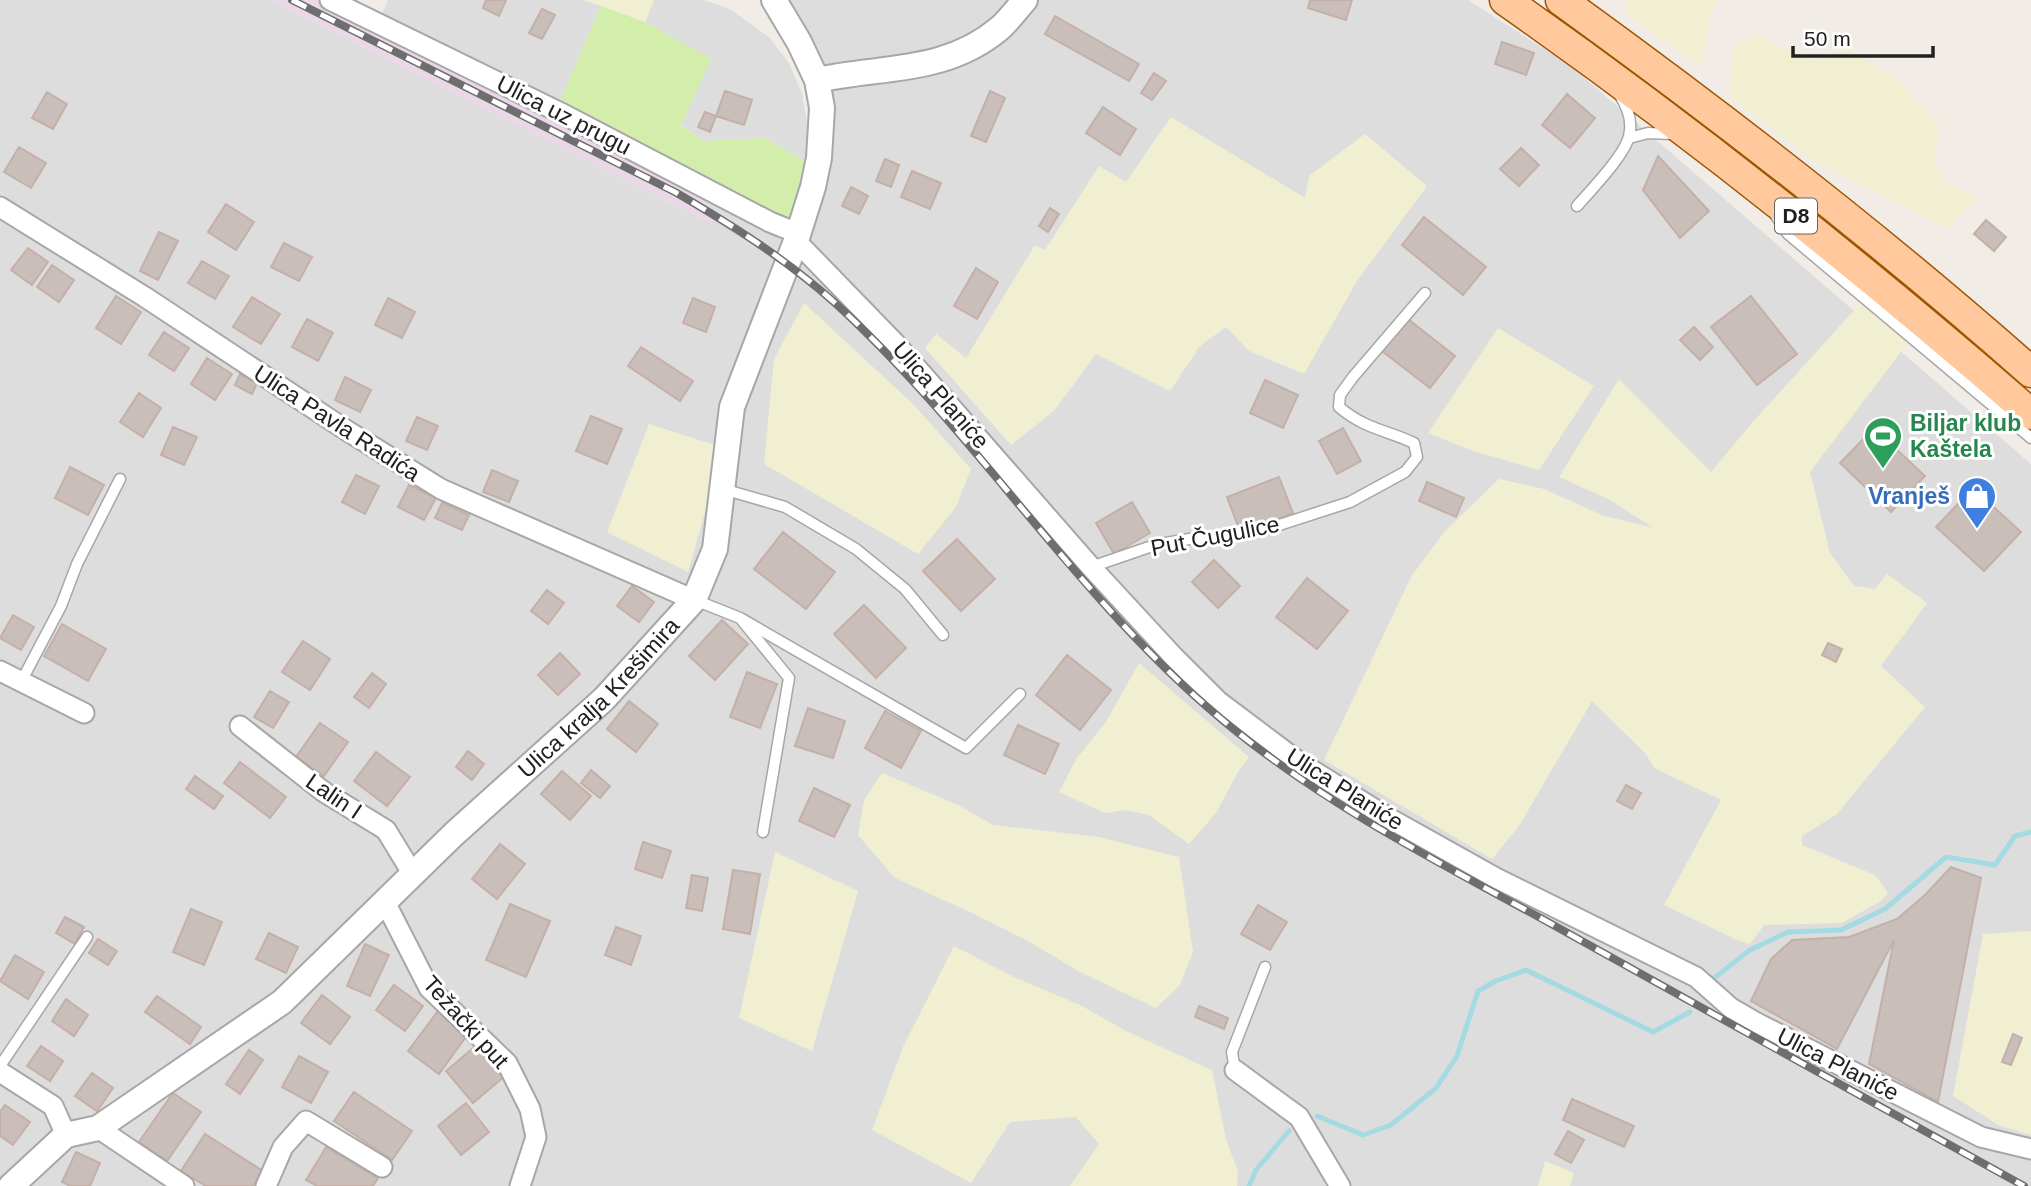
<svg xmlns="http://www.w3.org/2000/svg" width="2031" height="1186" font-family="Arial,sans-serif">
	<rect width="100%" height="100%" fill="#f1ece6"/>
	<path fill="#dedddd" d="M0,0H270L710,223L709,194L810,237L831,161L829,80L783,0H1468L1572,67L2031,464V1186H0Z
		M388,0H584L601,6L558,106L380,19Z
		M654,0H704L730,9L769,37L789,63L802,93L809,135V164L765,138L704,141L681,125L645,22Z"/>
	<path fill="#ead8e9" d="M270,0H317L566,120L709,194L711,224Z"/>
	<path fill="#f0efd1" d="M584,0H654L645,22Z
		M1628,0H1719L1712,13L1700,66L1623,13Z
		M1756,35L1809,60L1849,49L1904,85L1939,125L1934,162L1945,183L1978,197L1948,229L1814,161L1729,96L1734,47Z
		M1171,117L1305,198L1309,176L1365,134L1427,186L1357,281L1304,374L1249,351L1226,327L1200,346L1170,391L1096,354L1054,411L1011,445L925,348L936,334L966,358L1035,245L1045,250L1099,166L1126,182Z
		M804,303L913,404L971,469L956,507L918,554L764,464L774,359Z
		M1872,305L1912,337L1810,472L1830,553L1854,586L1875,589L1887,574L1927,603L1881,666L1925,707L1837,814L1802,836V845L1875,875L1888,893L1881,901L1842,923L1764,925L1750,944L1737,940L1664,905L1721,800L1654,768L1646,754L1592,701L1519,826L1492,859L1324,760L1411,577L1444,532L1499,479L1544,489L1604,516L1652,527L1610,500L1559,477L1619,379L1711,472L1751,424L1856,308Z
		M1498,328L1594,386L1539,470L1473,451L1428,433Z
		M649,424L715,445L711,491L688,572L607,532Z
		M1139,663L1249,757L1239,770L1216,813L1189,844L1149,815L1126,810L1105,813L1059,792L1077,758L1106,722Z
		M882,773L958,805L993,825L1099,837L1179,857L1193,952L1180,985L1156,1008L1080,972L1028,941L970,912L895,878L858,835L864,800Z
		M775,852L858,891L812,1051L739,1018Z
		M2031,931V1135L2000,1126L1953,1096L1983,934Z
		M954,946L1014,977L1082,1006L1124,1030L1212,1070L1226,1140L1238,1171L1237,1186H1070L1099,1144L1076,1117L1010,1122L971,1183L872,1130L903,1047Z
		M1545,1161L1574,1173L1570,1186H1538Z"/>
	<path fill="#d3edaa" d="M601,6L645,22L711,59L681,126L704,141L765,138L809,164L791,219L788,221L558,106Z"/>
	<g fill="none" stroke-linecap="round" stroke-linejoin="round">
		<path stroke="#a4dae1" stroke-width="5" d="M1714,978L1750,950L1788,932L1841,930L1885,909L1946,857L1995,865L2015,836L2031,832
			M1317,1116L1363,1135L1391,1125L1436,1088L1457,1056L1478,991L1496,981L1526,970L1653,1032L1690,1012
			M1249,1186L1256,1170L1289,1131"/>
	</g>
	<path fill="#c9beb9" stroke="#c4b0a7" stroke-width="2" d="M486,0H506L499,16L483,8Z
		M1310,0H1352L1346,20L1308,8Z
		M542,9L555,15L542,39L529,33Z
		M1055,16L1139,64L1129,81L1045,34Z
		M1502,42L1534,53L1526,75L1495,64Z
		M1154,73L1166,81L1152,100L1141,93Z
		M725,91L752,100L744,125L716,116Z
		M990,91L1005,98L986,142L971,136Z
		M47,92L67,104L53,129L32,118Z
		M1567,94L1595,118L1570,148L1542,125Z
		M1103,107L1136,129L1120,155L1086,133Z
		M705,112L716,116L710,132L698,127Z
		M19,147L46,163L31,188L4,172Z
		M1521,148L1539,165L1519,186L1500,169Z
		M1658,156L1709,211L1680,238L1643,190Z
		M885,159L899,165L891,187L876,181Z
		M912,171L941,183L930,209L901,197Z
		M851,187L868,196L859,214L842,206Z
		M226,204L254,222L236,250L208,232Z
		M1050,208L1059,214L1048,232L1039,226Z
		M1424,217L1486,267L1463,295L1402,245Z
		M1986,220L2006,237L1994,251L1974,234Z
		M159,232L178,241L158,280L140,271Z
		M284,243L312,257L299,281L271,267Z
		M28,248L48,262L32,285L11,270Z
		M202,261L229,276L215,299L188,283Z
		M52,265L74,280L59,302L37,287Z
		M976,268L998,282L977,319L954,306Z
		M116,296L141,312L121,344L96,328Z
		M1751,296L1797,354L1757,385L1711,327Z
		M252,297L280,314L261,344L233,327Z
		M388,298L415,312L402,338L375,325Z
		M693,298L715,307L706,332L683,323Z
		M307,319L333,333L318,361L292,347Z
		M1408,319L1455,356L1430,388L1382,351Z
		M1694,327L1713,347L1700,360L1680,340Z
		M164,332L189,348L174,371L149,355Z
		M641,347L693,381L680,401L628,366Z
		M207,358L232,374L215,400L191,384Z
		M240,374L257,383L252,394L235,385Z
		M345,377L371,390L360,412L335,400Z
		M1265,380L1298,395L1283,428L1250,413Z
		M139,393L161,408L143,437L120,422Z
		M591,416L622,429L607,464L576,451Z
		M417,417L438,426L427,450L406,441Z
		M173,427L197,437L184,465L161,455Z
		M1343,428L1361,461L1337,474L1319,441Z
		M1874,428L1925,476L1891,512L1840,463Z
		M70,467L104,485L88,515L55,498Z
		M492,470L518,481L509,502L483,492Z
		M356,475L379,486L365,514L342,502Z
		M1279,477L1293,513L1241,534L1227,497Z
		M1427,482L1464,498L1456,517L1419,501Z
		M409,485L436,498L424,520L398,507Z
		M1973,488L2021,532L1984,571L1936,527Z
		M1132,502L1150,533L1114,554L1096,523Z
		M442,503L469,515L462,530L435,518Z
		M783,532L835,572L806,609L754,569Z
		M957,539L995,579L961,611L923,571Z
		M1214,560L1240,586L1218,608L1192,582Z
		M1307,578L1348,611L1317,649L1276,617Z
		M632,586L654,602L639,622L617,606Z
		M547,590L564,603L548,624L531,611Z
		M864,605L906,648L876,678L834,634Z
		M13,615L34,627L21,650L0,638Z
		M722,620L748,644L715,680L689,656Z
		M62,624L106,649L88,681L44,656Z
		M303,641L330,659L310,690L282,672Z
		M1828,643L1842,649L1836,662L1822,655Z
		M560,653L580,674L558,695L538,675Z
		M1067,655L1111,690L1080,730L1036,695Z
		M747,672L777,684L760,728L730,717Z
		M372,673L386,684L369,708L354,697Z
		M270,691L289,702L273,728L254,717Z
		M629,701L658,724L636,752L607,729Z
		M808,708L845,721L833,758L795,746Z
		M885,711L921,731L901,768L865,748Z
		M320,723L348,742L324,776L296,757Z
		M1018,725L1059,744L1045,774L1004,755Z
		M468,751L484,764L472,780L456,767Z
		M376,752L410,777L387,806L354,781Z
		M240,762L286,797L270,818L224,783Z
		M591,770L610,786L600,798L581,783Z
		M562,771L591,796L570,820L541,794Z
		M195,776L223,796L214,809L186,789Z
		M1626,785L1641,793L1632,809L1617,801Z
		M814,788L850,805L834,837L799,821Z
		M643,842L671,851L662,878L635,869Z
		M500,844L525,864L497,899L472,879Z
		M1951,867L1981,878L1938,1102L1869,1064L1894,940L1837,1049L1751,1001L1771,959L1792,940L1849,937L1897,919L1925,895Z
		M733,870L760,874L750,934L723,929Z
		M692,875L708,878L702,911L686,908Z
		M510,904L550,921L526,977L486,960Z
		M1258,905L1287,922L1270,950L1241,934Z
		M191,909L222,922L204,965L173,952Z
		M65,917L84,927L75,944L56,933Z
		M616,927L641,936L631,965L605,955Z
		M269,933L298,947L286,973L256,959Z
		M98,939L117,951L108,965L89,953Z
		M365,944L389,955L370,996L347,986Z
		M15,955L44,972L28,999L0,981Z
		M394,985L423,1006L405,1031L376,1010Z
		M322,995L350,1017L330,1044L301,1023Z
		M157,996L201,1027L190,1044L145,1012Z
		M66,999L88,1015L74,1036L52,1021Z
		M1199,1006L1228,1018L1224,1029L1195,1017Z
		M438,1011L468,1034L439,1074L408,1051Z
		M2013,1034L2022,1038L2011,1065L2002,1062Z
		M478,1044L505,1076L473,1103L446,1071Z
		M41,1046L63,1061L50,1081L27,1066Z
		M249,1050L263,1060L240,1094L226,1084Z
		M299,1056L328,1072L311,1103L282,1087Z
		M92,1073L113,1088L97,1111L75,1096Z
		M354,1092L412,1131L392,1160L334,1121Z
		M173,1093L201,1112L167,1161L139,1142Z
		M1572,1099L1634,1126L1624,1147L1563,1120Z
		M466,1103L489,1132L461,1155L438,1126Z
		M5,1105L30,1122L13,1145L0,1136V1112Z
		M1568,1131L1584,1140L1571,1163L1555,1154Z
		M205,1134L263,1171L253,1186H206L181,1171Z
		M326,1147L378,1178L373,1186H317L306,1180Z
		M76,1152L100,1163L90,1186H71L62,1182Z"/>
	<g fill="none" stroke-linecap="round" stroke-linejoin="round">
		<defs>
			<path id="service" d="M1629,138L1648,133L1673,134
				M1577,206C1591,190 1625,155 1629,136C1633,121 1627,106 1619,94
				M1776,216L1788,234L2031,438
				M723,489L785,507L856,549L905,589L943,635
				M1091,567L1155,545L1189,539L1237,535L1267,529L1350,502L1405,472L1417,457L1414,443C1386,430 1365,429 1339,407L1340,395L1353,377L1425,293
				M695,600L740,618L789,678L763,832
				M740,618L966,748L1020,694
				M21,682L61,606L77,564L120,479
				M0,1066L87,937
				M1235,1070L1232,1052L1265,967"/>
			<path id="minor" d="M330,0L561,113L770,222L797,233
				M0,207L145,297L346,430L441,489L694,600
				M796,241L895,343L1091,567L1174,657L1218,701L1299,762L1387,817L1496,878L1696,977L1731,1008L1755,1022L1981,1137L2031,1149
				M0,671L84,713
				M240,726L324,792L386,830L414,876
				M385,902L429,988L507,1063L530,1109L536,1137L520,1186
				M1235,1070L1299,1117L1340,1186
				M0,1072L53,1106L66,1135
				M98,1128L184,1186
				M266,1186L283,1147L306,1121L382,1167"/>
			<g id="tertiary">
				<path d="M817,80C881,66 946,74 1000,28C1009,20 1017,9 1025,0"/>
				<path id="s1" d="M11,1186L66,1135L98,1128L282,1002L454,834L604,699L694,600L715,549L732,407L796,241L813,187L819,158L822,108L817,80L799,42L774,0"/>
			</g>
			<path id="primary" d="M1505,0C1688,128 1862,267 2031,414
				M1561,0C1723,117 1881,239 2031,372"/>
		</defs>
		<use href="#service" stroke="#a7a7a7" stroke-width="13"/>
		<use href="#minor" stroke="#a7a7a7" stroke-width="23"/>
		<use href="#tertiary" stroke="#a7a7a7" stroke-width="28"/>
		<use href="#primary" stroke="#9c5600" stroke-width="33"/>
		<use href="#service" stroke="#fff" stroke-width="10"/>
		<use href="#minor" stroke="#fff" stroke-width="19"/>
		<use href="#tertiary" stroke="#fff" stroke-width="24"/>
		<use href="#primary" stroke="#ffc99d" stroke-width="30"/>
		<defs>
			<path id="rail" d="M292,0L675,192C732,225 786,259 835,303C980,435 1082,608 1236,731C1334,810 1446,866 1555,926C1711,1013 1868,1100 2024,1186"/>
		</defs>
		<use href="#rail" stroke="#6e6e6e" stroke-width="8"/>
		<use href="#rail" stroke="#fff" stroke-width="5" stroke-dasharray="16" stroke-linecap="butt"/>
	</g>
	<defs>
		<symbol id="stadium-pin" viewBox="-11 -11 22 30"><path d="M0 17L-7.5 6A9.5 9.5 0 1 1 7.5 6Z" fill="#2e9e5b" stroke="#fff"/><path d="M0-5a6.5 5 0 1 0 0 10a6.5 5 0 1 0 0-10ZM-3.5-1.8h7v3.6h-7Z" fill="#fff"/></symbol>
		<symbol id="shop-pin" viewBox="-11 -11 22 30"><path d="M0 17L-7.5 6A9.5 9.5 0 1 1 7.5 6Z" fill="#3f7fe0" stroke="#fff"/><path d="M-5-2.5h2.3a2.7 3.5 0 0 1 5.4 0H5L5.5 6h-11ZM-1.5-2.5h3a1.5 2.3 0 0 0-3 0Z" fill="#fff"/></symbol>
	</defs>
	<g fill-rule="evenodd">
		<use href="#stadium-pin" x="1861" y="414" width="44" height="60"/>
		<use href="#shop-pin" x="1955" y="474" width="44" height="60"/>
	</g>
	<g text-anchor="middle" stroke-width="6" stroke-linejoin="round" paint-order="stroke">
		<rect fill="#fff" stroke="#636363" stroke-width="2" x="1775" y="198.5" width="42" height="35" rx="5"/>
		<g font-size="21" font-weight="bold" fill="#202020">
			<text x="1796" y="223">D8</text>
		</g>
		<g font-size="23" fill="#202020" stroke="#fff">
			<text transform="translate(564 115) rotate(27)" y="8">Ulica uz prugu</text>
			<text transform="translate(941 395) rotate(49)" y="8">Ulica Planiće</text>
			<text transform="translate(337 423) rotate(33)" y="8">Ulica Pavla Radića</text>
			<text transform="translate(1215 536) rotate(-11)" y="8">Put Čugulice</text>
			<text dy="8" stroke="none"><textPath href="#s1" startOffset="770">Ulica kralja Krešimira</textPath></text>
			<text transform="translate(1345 789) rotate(32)" y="8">Ulica Planiće</text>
			<text transform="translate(334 796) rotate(34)" y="8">Lalin I</text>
			<text transform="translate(466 1022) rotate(48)" y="8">Težački put</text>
			<text transform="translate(1838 1064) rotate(27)" y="8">Ulica Planiće</text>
		</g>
		<g font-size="23" font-weight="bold" fill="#27864d" stroke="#fff" text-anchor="start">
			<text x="1910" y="431">Biljar klub<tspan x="1910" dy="26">Kaštela</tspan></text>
		</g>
		<g font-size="23" font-weight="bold" fill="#366cbe" stroke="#fff" text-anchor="end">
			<text x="1950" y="504">Vranješ</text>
		</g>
	</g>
	<path d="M1793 46v10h140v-10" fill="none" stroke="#202020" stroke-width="3.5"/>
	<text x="1804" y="46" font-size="21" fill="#202020" stroke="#ffffff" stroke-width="5" paint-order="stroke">50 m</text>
</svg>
